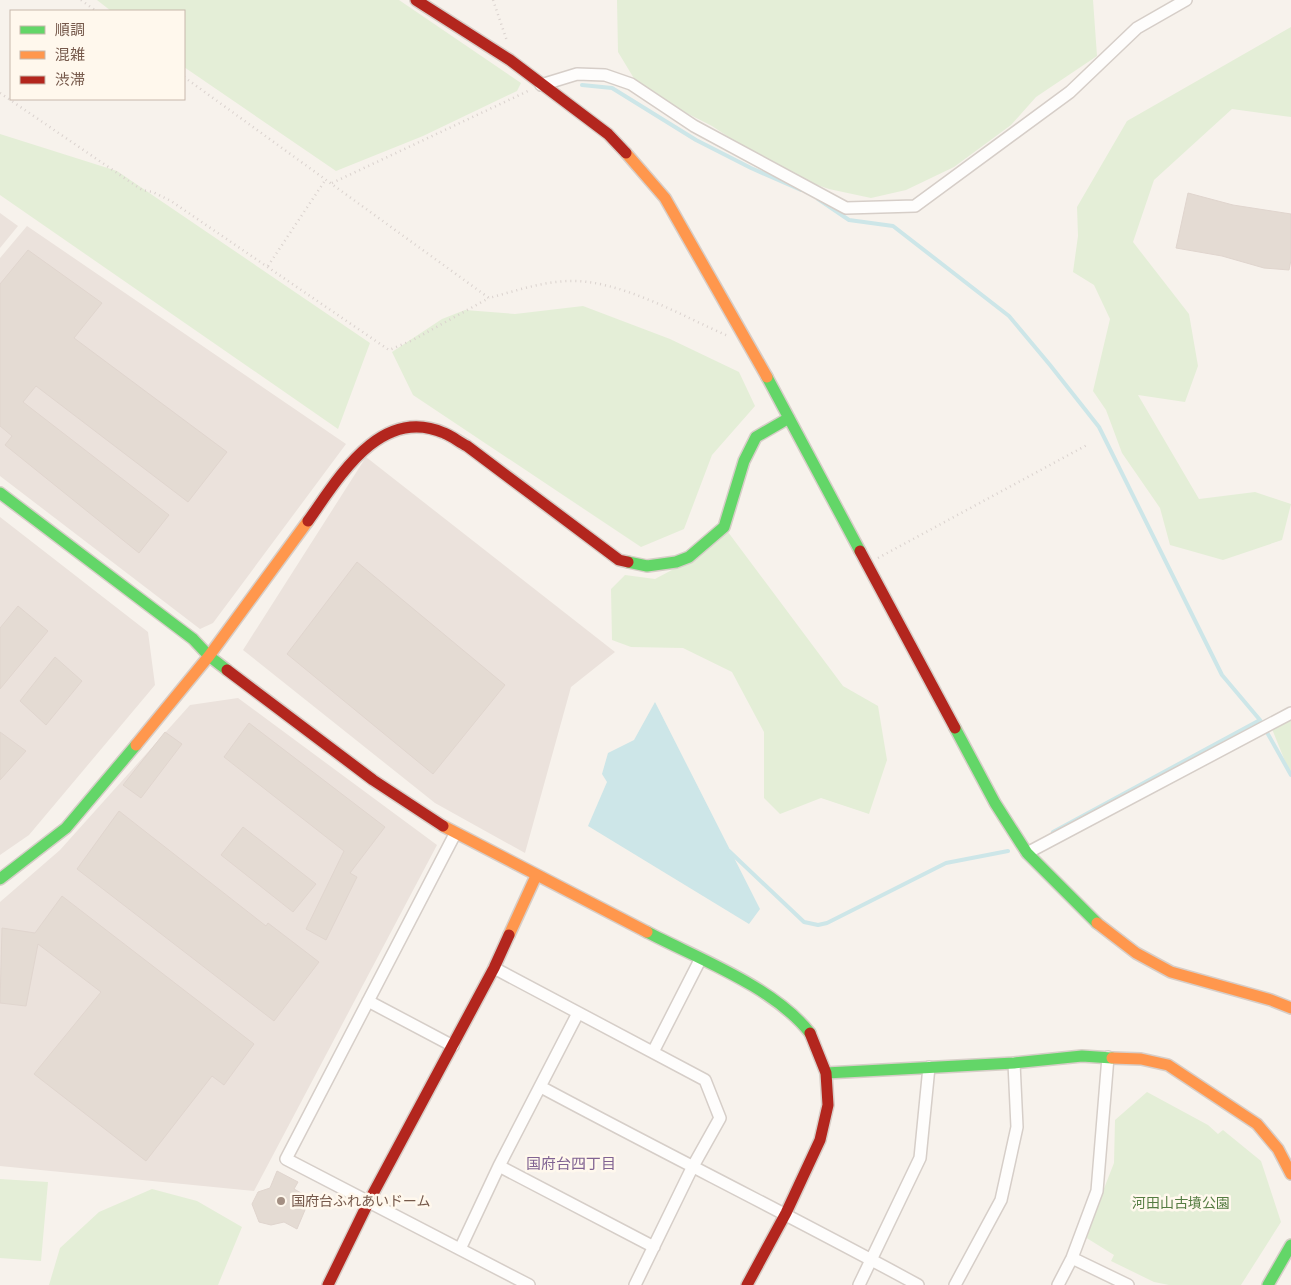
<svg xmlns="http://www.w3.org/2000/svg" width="1291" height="1285" font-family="Mulish,'Noto Sans JP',sans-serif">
	<rect width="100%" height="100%" fill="#f7f2ec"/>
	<path fill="#ebe2dc" d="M0,213L18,226L0,248Z
		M27,226L346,444L213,623L200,629L0,476V258Z
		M366,457L615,652L571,687L525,853L435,803L243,650Z
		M0,517L148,632L155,685L29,835L0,855Z
		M238,698L437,845L254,1191L0,1166V902L60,850L190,705Z"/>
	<path fill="#e4eed7" d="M97,0H399L521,83L517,91L423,136L336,171L184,67V11H111Z
		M617,0H1093L1097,56L1036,97L1011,125L954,167L906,190L871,198L829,189L783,173L712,126L641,90L618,52Z
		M1291,27V117L1232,109L1154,180L1133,242L1189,314L1198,366L1185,402L1138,395L1199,499L1255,492L1291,504L1282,540L1223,560L1170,545L1160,508L1122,453L1106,410L1093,391L1110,319L1094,285L1073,272L1078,236L1077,207L1127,121Z
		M0,134L117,171L370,343L338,429L0,195Z
		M583,306L670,339L739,372L755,406L712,455L684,529L641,547L413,395L392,352L442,319L465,310L515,314Z
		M728,532L843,686L878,706L887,760L869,814L821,798L780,814L764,798V732L732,672L683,648L631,647L612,640L611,589L625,575L655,579L700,555Z
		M1291,708V776L1270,724Z
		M1147,1092L1208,1125L1218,1134L1223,1130L1261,1161L1281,1222L1241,1285H1169L1154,1282L1111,1261L1114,1255L1085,1237L1114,1163L1115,1120Z
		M0,1179L48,1182L41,1261L0,1258Z
		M152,1189L197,1201L242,1227L218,1285H49L60,1248L99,1212Z"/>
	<path fill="#cde6e8" d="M655,702L760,909L749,924L588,826L607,782L602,774L608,753L634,740Z"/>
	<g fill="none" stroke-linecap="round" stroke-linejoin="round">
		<path stroke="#cde6e8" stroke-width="4" d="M582,85L612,88L696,140L751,168L801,190
			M818,199L849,220L893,226L1009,316L1050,365L1099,427L1222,675L1260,720L1291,775
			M1053,832L1260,720
			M729,851L804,922L818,925L827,923L946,863L1008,851"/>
	</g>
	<path fill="#e4dbd3" stroke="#e0d5ce" d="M1188,193L1233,205L1291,214V260L1289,270L1264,268L1222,256L1176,248Z
		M28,250L102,303L74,338L227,452L188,502L36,386L23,402L169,515L139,553L5,445L12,436L0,426V284Z
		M357,562L505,685L433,774L287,654Z
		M18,606L48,631L0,689V628Z
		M55,657L82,681L46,725L20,701Z
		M249,723L385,827L350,873L357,877L326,940L306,929L344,851L224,757Z
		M0,732L26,751L0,780Z
		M165,732L182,744L141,798L123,785Z
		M119,811L266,926L268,923L319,962L274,1021L77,869Z
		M243,827L316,884L293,912L221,855Z
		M62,896L254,1044L224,1085L212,1076L146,1161L34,1074L101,992L38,944L26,1006L0,1003L2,928L35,933Z
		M277,1171L298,1182L294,1189L310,1198L297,1229L284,1222L271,1225L259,1222L252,1204L258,1192L270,1188Z"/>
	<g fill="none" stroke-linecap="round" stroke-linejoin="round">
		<defs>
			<path id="street" d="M541,85L577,74L605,75L631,84L694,126L846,208L915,206L1070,92L1137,28L1186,0
				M455,834L286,1159L529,1285
				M1027,853L1291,713
				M494,968L705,1080L720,1118L692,1168L635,1285
				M368,1001L453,1046
				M653,1052L700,960
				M541,1087C666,1154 793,1217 918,1285
				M499,1166L654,1247
				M460,1249L499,1166L578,1013
				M1072,1258L1128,1285
				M859,1285L920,1158L929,1067
				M955,1285L1001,1200L1017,1127L1014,1063
				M1058,1285L1072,1258L1097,1191L1108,1057"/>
			<path id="fast" d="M767,377L860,551
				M0,493L193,639L209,656L227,670
				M628,562L647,566L676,562L689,557L724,527L744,461L756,437L789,418
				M955,728L995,803L1027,853L1097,923
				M0,879L66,828L136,745
				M647,932C699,959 774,987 810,1033
				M826,1073L1014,1063L1082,1056L1112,1058
				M1268,1285L1291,1245"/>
			<path id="slow" d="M626,153L665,198L767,377
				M136,745L209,656L308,521
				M443,826L647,932
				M1097,923L1136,953L1171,972L1271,1000L1291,1008
				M509,935L536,876
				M1112,1058L1141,1059L1168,1065L1257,1124L1278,1149L1291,1174"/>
			<path id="jam" d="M416,0L510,60L608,134L626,153
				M308,521C338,479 380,405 444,433C452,436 459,442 467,446L619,560L628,562
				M860,551L955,728
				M227,670L373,780L443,826
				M328,1285L368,1203L494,968L509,935
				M747,1285L786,1213L820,1140L828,1105L826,1073L810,1033"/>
		</defs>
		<use href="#street" stroke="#d6cec8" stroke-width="14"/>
		<use href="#fast" stroke="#d7cec8" stroke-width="14"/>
		<use href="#slow" stroke="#d7cec8" stroke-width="14"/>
		<use href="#jam" stroke="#d7cec8" stroke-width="14"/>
		<path stroke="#dad2ce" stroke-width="2.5" stroke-dasharray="1 4" stroke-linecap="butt" d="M81,0L96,11
			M493,0L507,41
			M184,77L489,298C515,291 541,282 568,281C619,279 682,316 728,336
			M0,93L142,190L153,192L171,201L389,350L413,340L489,298
			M332,183L528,91
			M268,266L326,179
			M878,558L1087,445"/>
		<use href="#street" stroke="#fefdfc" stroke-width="11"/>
		<use href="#fast" stroke="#63d668" stroke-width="11"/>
		<use href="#slow" stroke="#ff974d" stroke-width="11"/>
		<use href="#jam" stroke="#b3261e" stroke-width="11"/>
	</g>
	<circle fill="#a38f83" stroke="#fff8ed" stroke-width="2" cx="281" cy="1201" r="5"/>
	<g text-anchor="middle" stroke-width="5" stroke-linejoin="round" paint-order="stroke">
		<g font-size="14" fill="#76594b" stroke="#fff8ed" text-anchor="start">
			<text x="291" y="1206">国府台ふれあいドーム</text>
		</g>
		<g font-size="14" fill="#557c42" stroke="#fff8ed">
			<text x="1181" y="1208">河田山古墳公園</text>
		</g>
		<g font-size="15" fill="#816393" stroke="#fff8ed">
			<text x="571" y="1169">国府台四丁目</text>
		</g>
	</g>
	<rect x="10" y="10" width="175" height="90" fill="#fff8ed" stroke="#c8b8ac"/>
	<rect x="20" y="26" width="25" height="8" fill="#63d668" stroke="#c8b8ac"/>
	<text x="55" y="35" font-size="15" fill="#76594b">順調</text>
	<rect x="20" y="51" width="25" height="8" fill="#ff974d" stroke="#c8b8ac"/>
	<text x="55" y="60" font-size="15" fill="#76594b">混雑</text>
	<rect x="20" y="76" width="25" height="8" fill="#b3261e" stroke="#c8b8ac"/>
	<text x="55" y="85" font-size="15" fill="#76594b">渋滞</text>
</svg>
